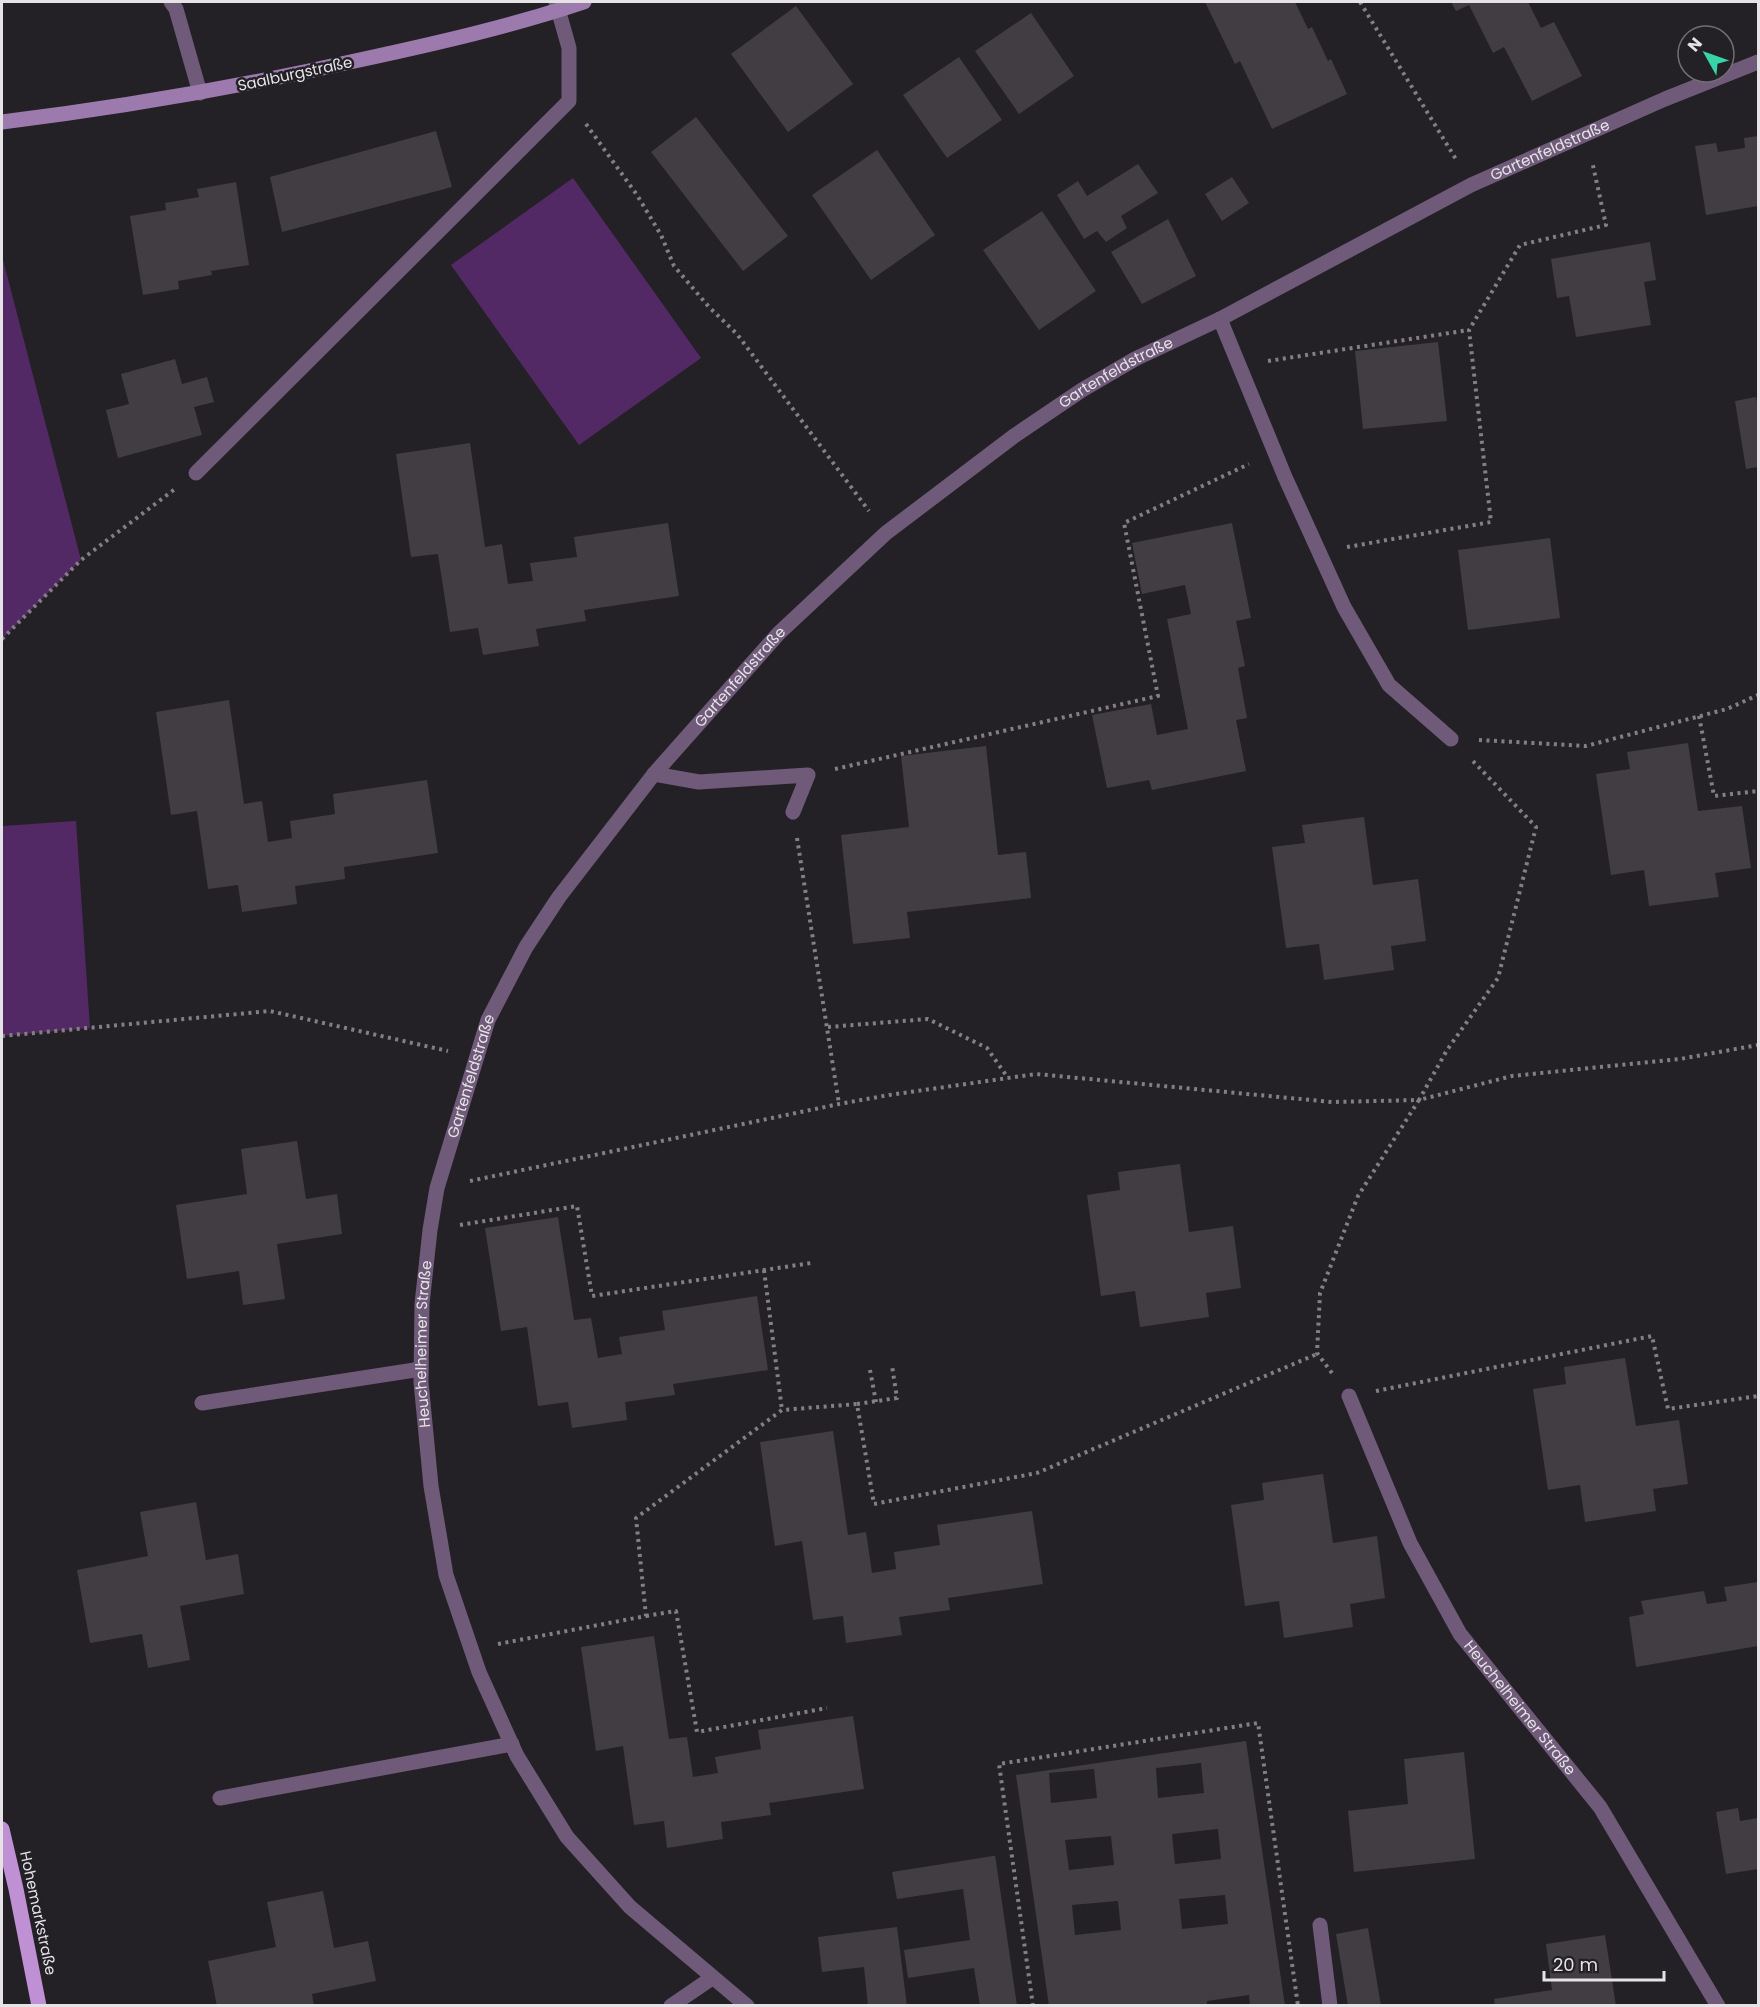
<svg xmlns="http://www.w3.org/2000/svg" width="1760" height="2007" font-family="Poppins,sans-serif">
	<rect width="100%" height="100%" fill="#242126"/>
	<path fill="#532965" d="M573,178L701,358L579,445L451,265Z
		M2,256L81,560L2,639Z
		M76,821L90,1028L2,1036V826Z"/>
	<path fill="#413d42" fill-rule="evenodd" d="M1205,2H1295L1308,29L1312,27L1328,61L1331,59L1347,94L1272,129L1240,61L1235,64Z
		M1451,2H1528L1541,28L1554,22L1582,76L1532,101L1504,47L1493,53L1469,5L1456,11Z
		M796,6L853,84L788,132L731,54Z
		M1031,13L1074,76L1019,114L975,51Z
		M959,57L1002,120L947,158L903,95Z
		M696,117L788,236L743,271L651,152Z
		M436,131L452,187L282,232L270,177Z
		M1758,136V206L1706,215L1695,146L1716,143L1718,152L1745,148L1744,138Z
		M877,150L935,235L871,280L812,195Z
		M1138,164L1158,193L1121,216L1127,228L1106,242L1097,231L1084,239L1057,195L1078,181L1087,196Z
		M1232,177L1249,203L1222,221L1205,194Z
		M236,182L249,265L211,271L212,275L178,281L179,289L143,295L130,216L166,210L165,203L199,197L197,189Z
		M1042,211L1096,291L1039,330L983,250Z
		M1168,219L1196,276L1142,304L1111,252Z
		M1650,242L1656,280L1644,282L1651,325L1576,337L1569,296L1557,298L1551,259Z
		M1438,342L1447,421L1363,429L1355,351Z
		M175,359L182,384L207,377L214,402L194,407L202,435L118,458L106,410L129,404L121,374Z
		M1756,397L1758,407V467L1746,469L1735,401Z
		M470,443L485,547L502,544L508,584L533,581L530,563L577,557L574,537L668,523L679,596L584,610L586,621L536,629L539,646L483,655L478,628L450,632L438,554L411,557L396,454Z
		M1232,523L1251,618L1236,621L1245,666L1238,668L1247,718L1236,720L1246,771L1152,790L1149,780L1107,788L1092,715L1151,704L1157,735L1188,729L1167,619L1191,614L1185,585L1142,594L1132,543Z
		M1550,538L1560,618L1468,630L1458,550Z
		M229,700L244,804L262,801L268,842L292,838L290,821L335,814L333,794L427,780L438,853L344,867L345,879L295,886L297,904L242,912L238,885L208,889L197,811L171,815L156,712Z
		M1688,743L1698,811L1742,806L1751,868L1715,873L1719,897L1649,906L1644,870L1611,875L1596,774L1630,769L1627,752Z
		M986,746L998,855L1026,852L1031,898L907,912L910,938L853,944L841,835L909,827L901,756Z
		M1364,817L1373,885L1418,879L1426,941L1391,946L1394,970L1324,980L1319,944L1286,948L1272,847L1305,843L1302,825Z
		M297,1141L306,1199L337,1194L342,1234L277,1244L285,1299L243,1305L239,1271L187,1279L176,1205L247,1194L241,1149Z
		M1180,1164L1189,1232L1233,1226L1241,1288L1206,1293L1209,1317L1140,1327L1135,1291L1101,1296L1087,1195L1120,1190L1118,1172Z
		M558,1217L574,1320L591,1318L598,1358L622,1354L619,1337L665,1330L662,1311L757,1296L768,1370L673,1384L675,1395L625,1402L627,1420L572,1428L568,1402L538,1406L527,1327L501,1331L485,1228Z
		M1625,1358L1636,1426L1679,1420L1688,1484L1653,1489L1656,1511L1585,1522L1580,1485L1548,1490L1533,1389L1566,1384L1564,1367Z
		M833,1431L848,1535L866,1532L872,1573L896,1569L894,1552L940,1545L937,1525L1032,1511L1043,1584L948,1598L950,1610L899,1617L902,1635L846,1643L843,1616L813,1620L802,1541L775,1546L760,1442Z
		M1323,1474L1333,1543L1377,1536L1385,1598L1350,1604L1353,1627L1284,1638L1279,1601L1245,1606L1231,1505L1264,1500L1262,1483Z
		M196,1502L206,1560L238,1554L244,1594L180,1606L190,1660L148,1668L142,1634L90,1643L77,1570L148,1556L140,1512Z
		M1758,1582V1646L1636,1667L1629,1617L1644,1614L1641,1601L1704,1591L1707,1604L1727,1601L1724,1587Z
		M654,1636L669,1739L687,1737L693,1777L718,1773L715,1757L761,1749L758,1730L853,1716L864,1789L769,1803L771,1815L721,1822L723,1839L667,1848L664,1821L634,1825L623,1746L596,1751L581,1647Z
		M1246,1741L1285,2006H1250L1249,1995L1207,2001V2006H1049L1016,1775ZM1201,1763L1204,1793L1158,1798L1156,1768ZM1094,1769L1097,1798L1051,1803L1049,1773ZM1218,1829L1221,1859L1175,1864L1172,1834ZM1111,1836L1114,1865L1069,1870L1065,1840ZM1225,1895L1228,1924L1182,1929L1179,1899ZM1118,1901L1121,1930L1075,1935L1072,1905Z
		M1464,1752L1475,1859L1354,1872L1348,1811L1408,1804L1404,1759Z
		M1738,1808L1740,1821L1758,1818V1869L1726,1874L1716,1812Z
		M993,1856H995L996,1861L1017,2006H980L974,1968L908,1978L904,1950L970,1940L963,1889L897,1899L892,1872Z
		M323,1891L334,1948L368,1941L376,1981L312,1994L314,2006H217L208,1961L276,1947L267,1902Z
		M897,1927L907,2006H868L864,1967L822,1972L818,1937Z
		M1368,1928L1381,2006H1348L1336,1934Z
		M1605,1935L1616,2006H1495L1494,1999L1552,1990L1546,1944Z"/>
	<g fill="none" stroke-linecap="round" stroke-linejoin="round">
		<path stroke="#838084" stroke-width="4" stroke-dasharray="3 4.5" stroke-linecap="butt" d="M1360,2L1457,161
			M586,124L637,195L661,235L674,266L709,307L737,334L869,511
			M1268,361L1469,330
			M1347,547L1491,522L1469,330L1520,245L1606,225L1592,161
			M2,639L81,560L175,489
			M1699,716L1714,796L1758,791
			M1479,740L1586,746L1727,709L1758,695
			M835,769L1158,696L1124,523L1249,464
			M797,838L839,1104
			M828,1027L928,1019L987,1048L1008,1078
			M2,1036L270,1011L448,1051
			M470,1181L839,1104L889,1095L1036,1074L1332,1102L1419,1100L1447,1050L1498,978L1536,827L1471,759
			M460,1225L577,1206L592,1296L811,1263
			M764,1270L782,1410
			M870,1370L876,1402
			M1332,1373L1317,1353L1320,1293L1358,1196L1419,1100L1512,1076L1680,1059L1758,1045
			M1376,1391L1652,1336L1668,1409L1758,1396
			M857,1404L897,1398L892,1366
			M646,1616L676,1611L697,1732L827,1708
			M498,1644L646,1616L636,1518L782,1410L857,1404L874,1504L1037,1473L1317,1354
			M1033,2006L999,1764L1258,1723L1298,2006"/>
		<path stroke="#705a7a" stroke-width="15" d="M171,2L176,9L200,93
			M196,473L569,101V48L556,2
			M654,774L699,782L808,775L793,812
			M202,1403L421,1369
			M220,1798L512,1744
			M1320,1925L1330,2006
			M671,2006L712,1978"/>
		<g stroke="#705a7a" stroke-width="15">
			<path d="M1220,319L1285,477L1344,607L1389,685L1451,739"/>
			<path id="s1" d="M1349,1396L1410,1543L1460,1634L1600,1807L1718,2006"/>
			<path id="s2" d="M747,2006L630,1907L567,1837L517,1756L479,1672L446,1575L431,1486L421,1382L422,1304L430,1230L437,1188L488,1020L526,947L559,897L654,774L779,633L886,533L1014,436L1082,390L1135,359L1220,319L1471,185L1665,99L1758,62"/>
		</g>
		<path stroke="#9d7aad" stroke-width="15" d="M2,122C124,107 244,86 364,59C438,43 512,26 584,2"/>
		<path stroke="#bf91d4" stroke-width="15" d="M2,1829L16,1889L39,2006"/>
	</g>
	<g text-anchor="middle" stroke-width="5" stroke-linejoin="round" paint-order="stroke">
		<g font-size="15" fill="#e5e3e6" stroke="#242126">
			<text transform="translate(295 74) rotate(-12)" y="5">Saalburgstraße</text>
			<text dy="5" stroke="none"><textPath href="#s2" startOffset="2504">Gartenfeldstraße</textPath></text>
			<text dy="5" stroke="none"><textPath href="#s2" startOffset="2016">Gartenfeldstraße</textPath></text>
			<text dy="5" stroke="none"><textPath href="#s2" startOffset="1530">Gartenfeldstraße</textPath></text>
			<text dy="5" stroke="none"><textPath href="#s2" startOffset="1044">Gartenfeldstraße</textPath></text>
			<text dy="5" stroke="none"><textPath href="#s2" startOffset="770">Heuchelheimer Straße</textPath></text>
			<text dy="5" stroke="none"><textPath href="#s1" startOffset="358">Heuchelheimer Straße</textPath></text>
			<text transform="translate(38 1913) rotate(78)" y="5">Hohemarkstraße</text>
		</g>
	</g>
	<rect width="1760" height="2007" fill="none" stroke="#e5e3e6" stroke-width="6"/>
	<g transform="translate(1706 54) rotate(310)"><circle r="28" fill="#242126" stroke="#716f73" stroke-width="1.5"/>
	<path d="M0-4.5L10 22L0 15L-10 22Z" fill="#36d4a7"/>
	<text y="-9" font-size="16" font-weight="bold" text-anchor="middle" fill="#e5e3e6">N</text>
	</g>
	<path d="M1544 1971v9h120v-9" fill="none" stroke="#e5e3e6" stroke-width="3"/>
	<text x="1553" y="1971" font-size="18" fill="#e5e3e6" stroke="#242126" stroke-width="4.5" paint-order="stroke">20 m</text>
</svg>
